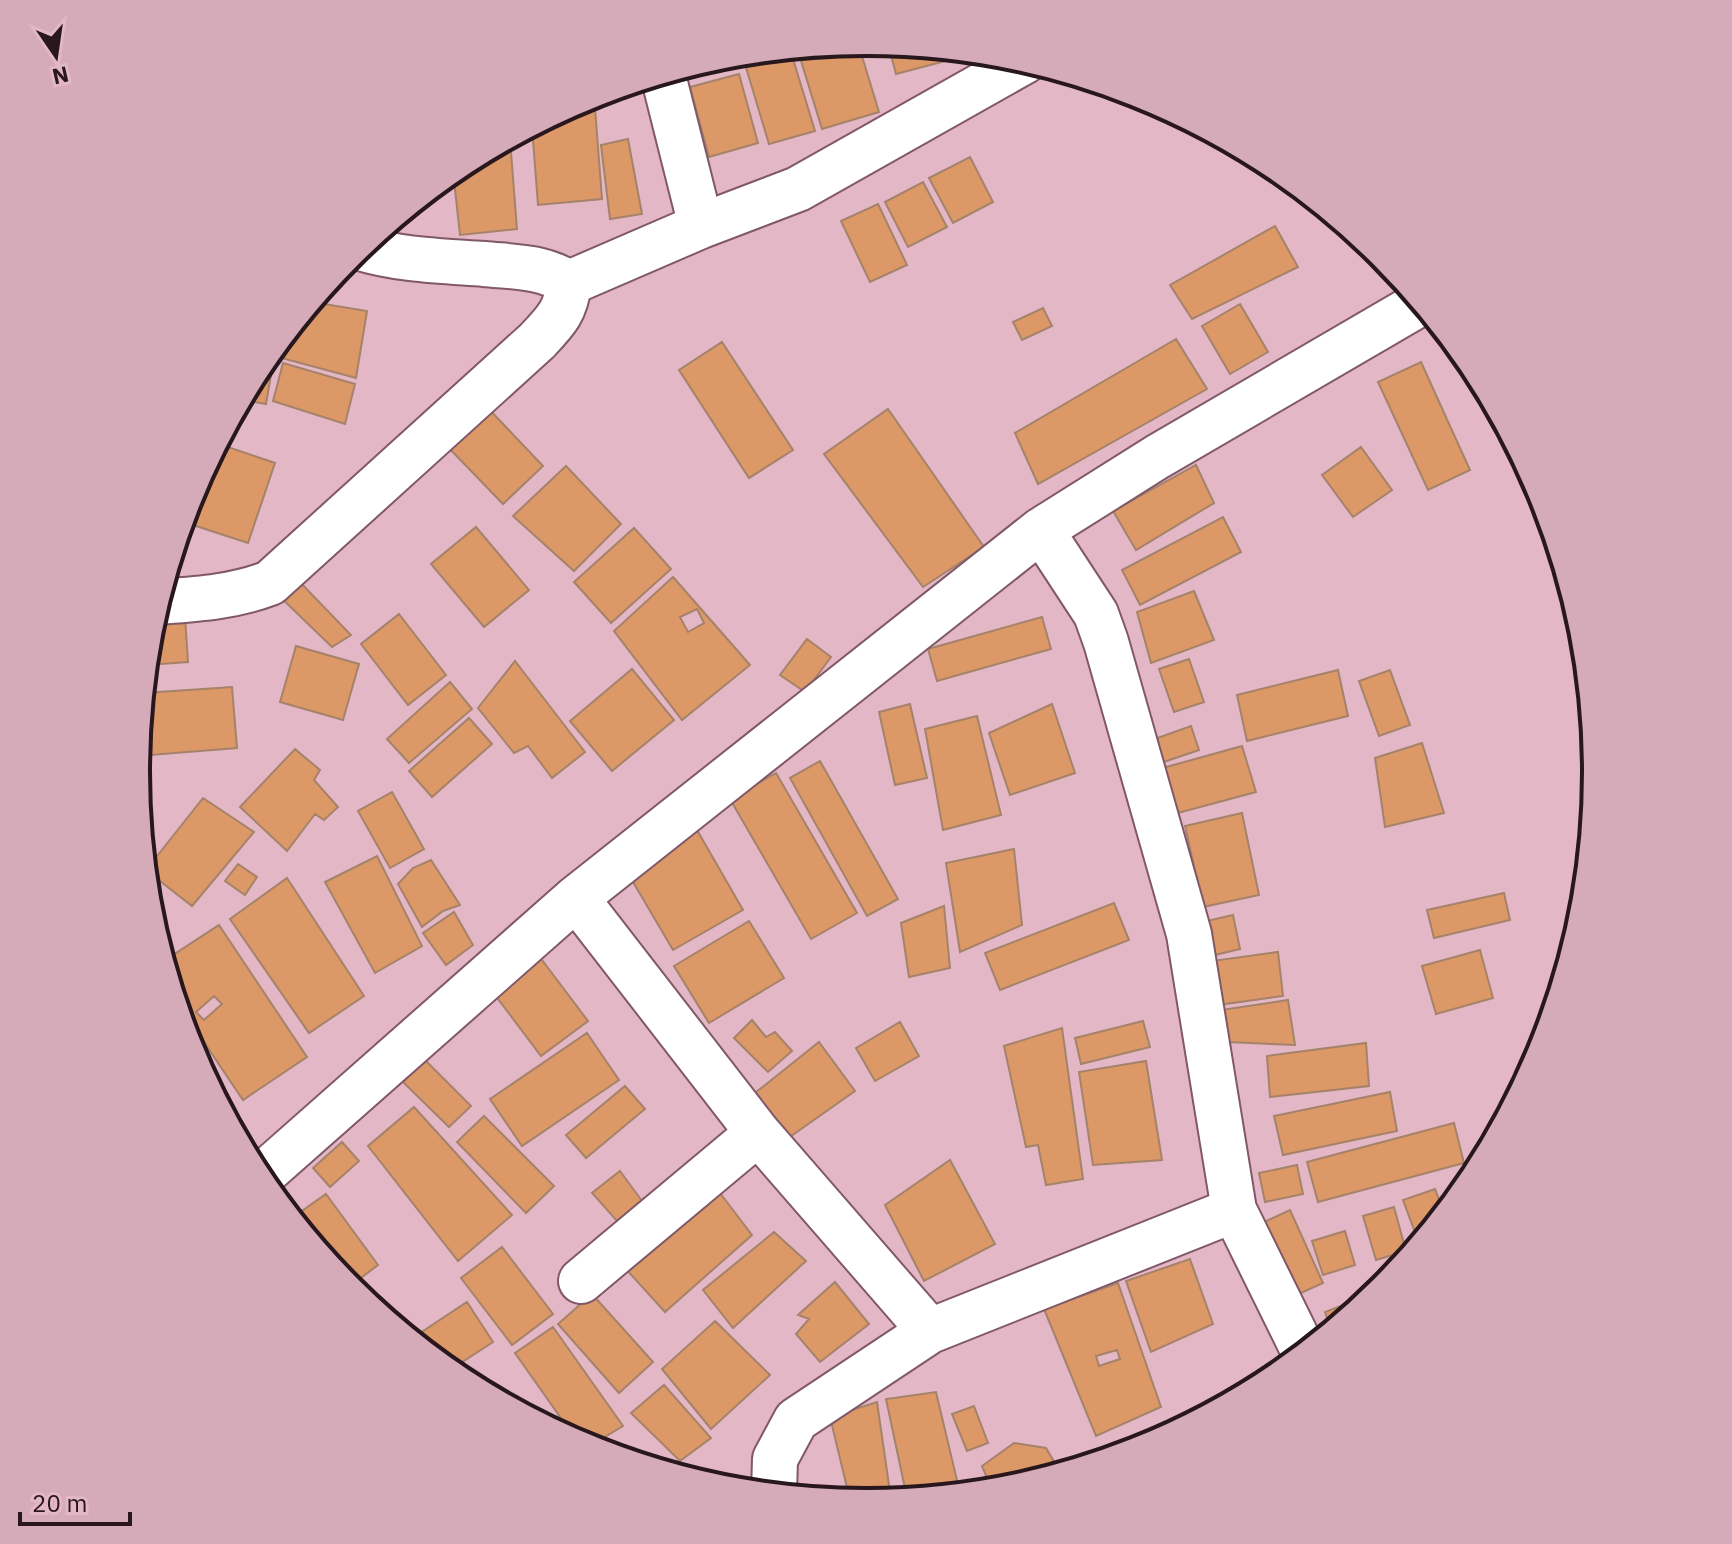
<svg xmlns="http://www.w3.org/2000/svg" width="1732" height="1544" font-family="'IBM Plex Sans',sans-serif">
	<rect width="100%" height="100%" fill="#e4b7c6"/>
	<path fill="#dc9867" stroke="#a5826a" stroke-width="2" fill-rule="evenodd" d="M858,43L879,112L822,129L798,51Z
		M888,44L951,50L953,59L896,74Z
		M790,49L815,131L769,144L744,61Z
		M739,74L758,143L709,157L690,87Z
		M594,95L602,199L538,205L532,127Z
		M510,139L517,229L460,235L453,171Z
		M628,139L642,214L610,219L601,145Z
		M970,157L993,202L953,223L929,178Z
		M923,182L947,227L908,247L885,202Z
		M878,204L907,265L870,282L841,221Z
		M1275,226L1298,267L1192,319L1170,285Z
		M312,302L367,311L356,378L278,357L282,338Z
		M1240,304L1268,352L1230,374L1202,326Z
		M1043,308L1052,326L1022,340L1013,322Z
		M1176,339L1207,389L1038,484L1015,433Z
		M722,342L793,450L749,478L679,370Z
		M276,346L266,404L241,400L259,366Z
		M1421,362L1470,470L1428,490L1378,382Z
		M283,363L355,384L345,424L273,401Z
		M485,405L543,466L503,504L444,443Z
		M888,409L984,547L923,587L824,454Z
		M219,444L275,463L248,543L193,525Z
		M1361,447L1392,490L1353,517L1322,475Z
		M1196,465L1214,503L1136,550L1113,511Z
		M566,466L621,524L574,571L513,516Z
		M1223,517L1241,552L1140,605L1122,570Z
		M476,527L529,590L484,627L431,564Z
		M634,528L671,569L611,623L574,582Z
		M294,576L351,635L332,647L276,593Z
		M673,577L750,665L682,720L614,631ZM697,609L704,623L688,632L680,617Z
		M1194,591L1214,640L1151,663L1137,612Z
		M399,614L446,675L408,705L361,644Z
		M185,617L188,662L147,665L154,618Z
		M1042,617L1051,649L937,681L928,649Z
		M807,639L831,657L805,692L780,675Z
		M296,646L359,664L343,720L280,702Z
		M1189,659L1204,702L1174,712L1159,669Z
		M515,661L585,752L552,778L528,746L514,753L478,708Z
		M632,669L674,720L612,771L570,721Z
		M1338,670L1348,716L1247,741L1237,695Z
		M1390,670L1410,725L1379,736L1359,681Z
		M450,682L472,709L409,763L387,739Z
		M232,687L237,748L138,756L144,693Z
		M910,704L927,778L895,785L879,712Z
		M1052,704L1075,773L1010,795L989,733Z
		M977,716L1001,815L943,830L925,729Z
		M469,718L492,744L432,797L409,771Z
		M1191,726L1199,750L1155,765L1146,742Z
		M1422,743L1444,813L1385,827L1375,758Z
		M1242,746L1256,792L1174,814L1159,769Z
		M295,749L320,770L314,780L338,807L324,820L315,814L287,851L240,807Z
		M820,761L898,899L867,916L790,778Z
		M776,773L857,913L811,939L730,799Z
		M392,792L424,849L390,868L358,811Z
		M203,798L254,832L192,906L146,870Z
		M1242,813L1259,895L1203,907L1185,826Z
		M697,830L743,910L673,950L626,870Z
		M1014,849L1022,925L960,952L946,863Z
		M377,856L422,946L375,973L325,882Z
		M431,860L460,905L443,911L422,927L398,884L413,868Z
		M238,864L257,877L245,895L225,881Z
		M287,878L364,996L309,1033L230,919Z
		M1504,893L1510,920L1434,938L1427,910Z
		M1114,903L1129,940L1000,990L985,953Z
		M944,906L950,968L909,977L901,923Z
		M454,912L473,945L446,965L423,933Z
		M1233,915L1240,949L1215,955L1207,921Z
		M749,921L784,978L709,1023L674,966Z
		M219,925L307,1057L243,1100L177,1002L164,961ZM214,996L222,1004L204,1020L196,1012Z
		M1480,950L1493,998L1436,1014L1422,966Z
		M536,952L588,1021L541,1056L489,987Z
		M1278,952L1283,996L1211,1006L1205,962Z
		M1288,1000L1295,1045L1228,1042L1221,1010Z
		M752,1020L766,1037L775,1032L792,1051L768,1072L734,1038Z
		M1143,1021L1150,1047L1081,1064L1075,1038Z
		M900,1022L919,1056L875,1081L856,1048Z
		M1062,1028L1083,1179L1046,1185L1038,1145L1026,1147L1004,1046Z
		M587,1033L619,1080L522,1146L490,1099Z
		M819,1042L855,1091L787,1139L750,1097Z
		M1366,1043L1369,1086L1270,1097L1267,1056Z
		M425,1060L471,1106L449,1127L403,1082Z
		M1146,1061L1162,1160L1093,1165L1079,1072Z
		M625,1086L645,1109L586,1158L566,1135Z
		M1390,1092L1397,1131L1283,1155L1274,1116Z
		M414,1107L512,1215L458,1261L368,1146Z
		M484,1116L554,1186L526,1213L457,1142Z
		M1454,1123L1464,1163L1318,1202L1307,1162Z
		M342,1142L359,1161L330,1187L313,1168Z
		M950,1160L995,1244L924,1281L885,1205Z
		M1297,1165L1303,1194L1265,1202L1259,1173Z
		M620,1171L642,1201L617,1221L592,1193Z
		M717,1189L752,1235L665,1312L625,1268Z
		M1435,1189L1444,1213L1419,1243L1403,1200Z
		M326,1194L378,1265L349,1287L292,1218Z
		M1394,1207L1406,1251L1376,1260L1363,1216Z
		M1290,1210L1323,1283L1290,1298L1256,1226Z
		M1345,1231L1355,1265L1323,1275L1312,1241Z
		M774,1232L806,1261L733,1328L703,1290Z
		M502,1247L553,1314L512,1345L461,1278Z
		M1190,1259L1213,1324L1151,1352L1126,1281Z
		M835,1282L869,1324L820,1362L796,1334L809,1319L798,1315Z
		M1118,1283L1161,1407L1096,1436L1044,1309ZM1117,1350L1120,1359L1099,1366L1096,1356Z
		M1377,1292L1331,1330L1325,1312Z
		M592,1294L653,1362L619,1393L558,1324Z
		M467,1302L493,1342L450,1370L411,1339Z
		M715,1321L770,1375L711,1429L662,1369Z
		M553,1327L623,1426L588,1447L577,1441L515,1353Z
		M1271,1375V1379L1174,1431L1170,1425Z
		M664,1385L711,1438L680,1461L631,1413Z
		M936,1392L960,1493L907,1498L886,1399Z
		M877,1402L891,1499L850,1500L830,1417Z
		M974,1406L988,1443L967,1451L952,1414Z
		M1014,1443L1046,1448L1058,1468L1077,1461L1079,1466L1008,1488L992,1490L982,1466Z"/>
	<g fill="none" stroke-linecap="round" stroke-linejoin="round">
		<defs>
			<path id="minor" d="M663,75L701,226
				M360,248C399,260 443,261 484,264C515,267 542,266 569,283L701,226L798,189L1025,61
				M1041,530L1096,614L1106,642L1189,934L1234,1210L1304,1352
				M158,602C198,599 233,597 270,583L537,341C556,321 566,311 569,283
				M576,898L758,1133L930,1331
				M259,1178L576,898L1041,530L1157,457L1421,303
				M581,1281L758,1133
				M774,1493L775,1459L796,1420L930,1331L1234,1210"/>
		</defs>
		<use href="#minor" stroke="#805867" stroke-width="48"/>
		<use href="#minor" stroke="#fff" stroke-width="44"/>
	</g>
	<path d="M0 0H1732V1544H0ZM150 772a716 716 0 1 1 1432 0a716 716 0 1 1-1432 0Z" fill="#d5aab9" fill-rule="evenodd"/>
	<path fill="none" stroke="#28181e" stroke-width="4" d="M150 772a716 716 0 1 1 1432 0a716 716 0 1 1-1432 0Z"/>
	<g transform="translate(56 56) rotate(167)" stroke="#e4b7c6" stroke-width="6" paint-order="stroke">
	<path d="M0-6L14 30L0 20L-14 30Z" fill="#28181e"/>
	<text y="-12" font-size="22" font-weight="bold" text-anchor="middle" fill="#28181e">N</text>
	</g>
	<path d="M20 1512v12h110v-12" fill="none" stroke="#28181e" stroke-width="4"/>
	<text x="32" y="1512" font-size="24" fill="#28181e" stroke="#e4b7c6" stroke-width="6" paint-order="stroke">20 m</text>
</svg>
